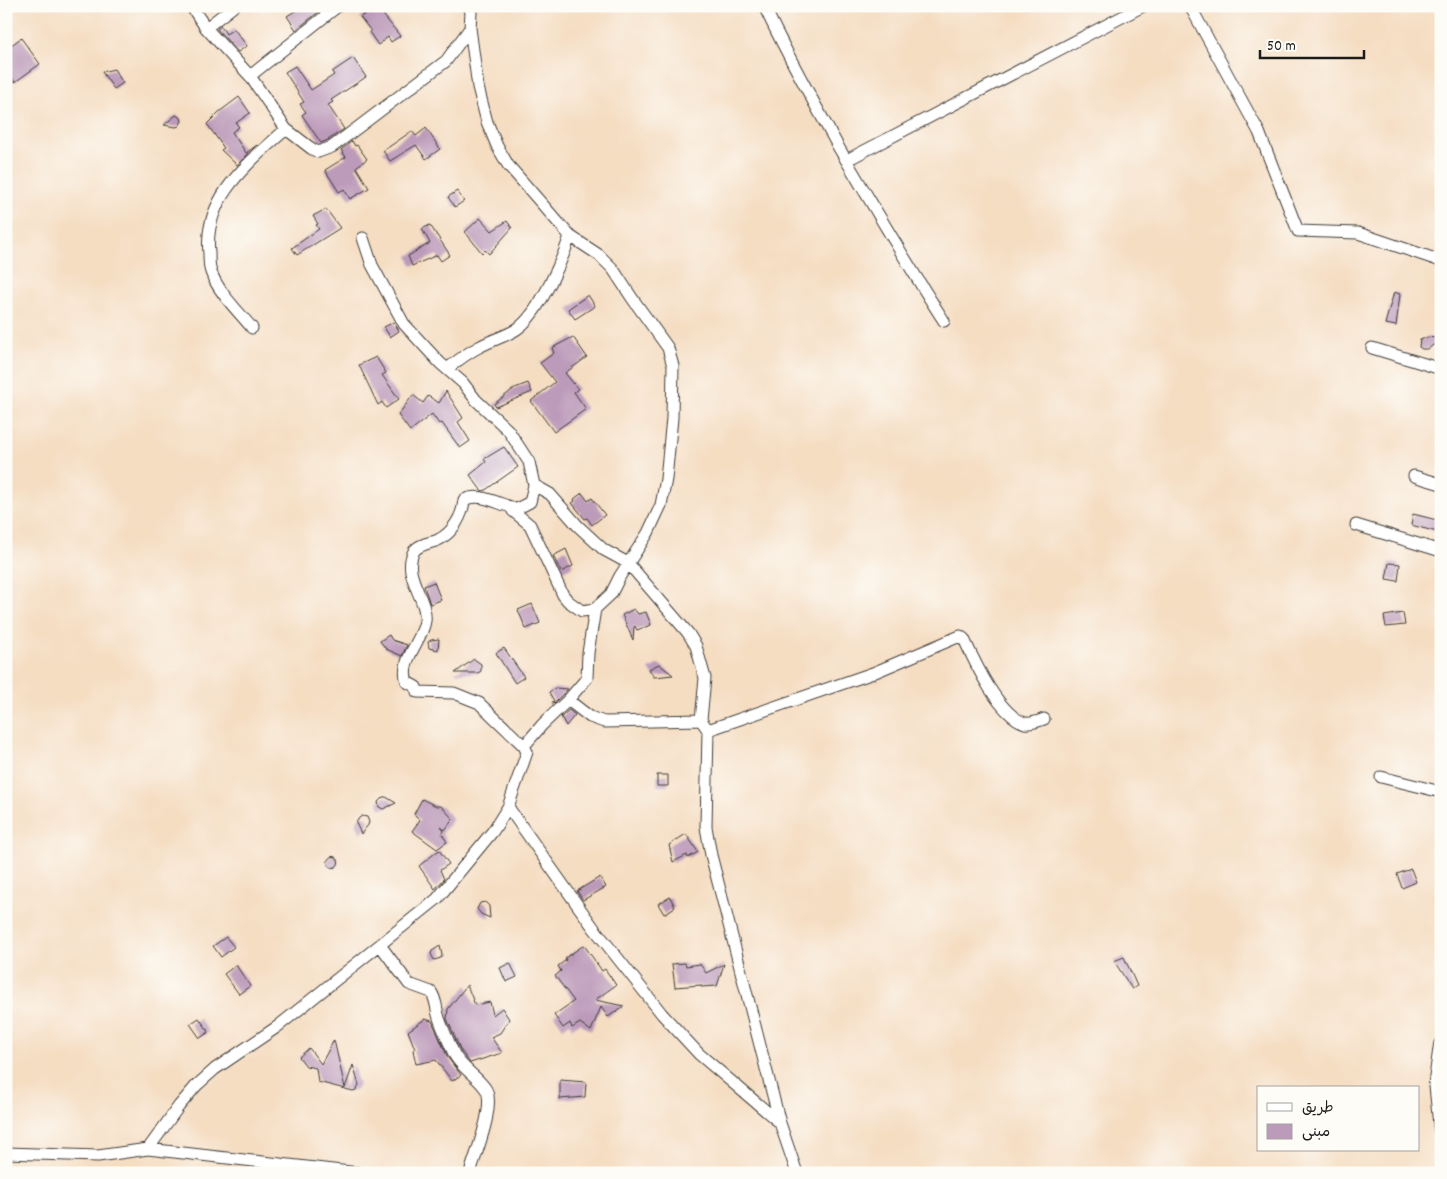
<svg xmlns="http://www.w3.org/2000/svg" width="1447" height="1179" font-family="Dekko,'Playpen Sans Arabic',sans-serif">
	<rect width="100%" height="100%" fill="#fdfcf7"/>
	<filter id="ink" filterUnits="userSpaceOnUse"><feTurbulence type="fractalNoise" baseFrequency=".02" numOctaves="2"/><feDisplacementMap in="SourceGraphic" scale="10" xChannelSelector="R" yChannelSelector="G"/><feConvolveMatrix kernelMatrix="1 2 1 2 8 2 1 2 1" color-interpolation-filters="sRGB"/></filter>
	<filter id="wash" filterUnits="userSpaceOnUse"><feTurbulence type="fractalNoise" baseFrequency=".0096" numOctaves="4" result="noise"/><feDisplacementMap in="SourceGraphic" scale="20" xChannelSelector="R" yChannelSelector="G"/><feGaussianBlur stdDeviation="1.12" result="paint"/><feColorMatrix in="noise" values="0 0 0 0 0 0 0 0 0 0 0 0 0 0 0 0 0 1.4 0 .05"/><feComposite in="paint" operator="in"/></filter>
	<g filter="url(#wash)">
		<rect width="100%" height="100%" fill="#f5ddc2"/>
		<g id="blocks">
			<path fill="#bc9aba" d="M303,6H326L296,30L287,16Z
				M377,7L400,36L391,42L388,37L378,45L369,32L371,31L360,17Z
				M221,26L226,34L234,29L247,46L238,52L217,29Z
				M21,38L40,64L15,82L6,71V49Z
				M353,58L366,77L331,100L333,102L328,105L344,129L328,140L321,143L302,115L306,112L300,104L304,102L285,72L295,66L311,90L334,75L332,72Z
				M114,69L123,83L114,89L102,72Z
				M239,97L250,113L236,123L239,127L232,132L246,153L257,145L237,165L221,150L224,148L207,124L219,112Z
				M176,115L181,118L182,121L179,126L176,127L164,125Z
				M426,128L440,149L426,159L416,145L390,161L383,151L412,131L416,136Z
				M352,141L355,146L357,145L367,159L356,167L369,188L350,199L344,189L339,192L325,170L346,157L341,150Z
				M457,191L464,201L455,207L448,197Z
				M326,209L340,228L297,255L292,248L319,229L316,225L318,224L313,216Z
				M480,218L492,231L507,221L512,228L489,254L485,250L482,253L465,232Z
				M430,225L450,255L441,261L437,255L412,266L408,256L430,243L422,229Z
				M1394,292L1400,294L1396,326L1385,324Z
				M588,295L595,306L575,319L568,309Z
				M394,322L399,331L390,337L384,327Z
				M573,337L587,357L565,373L578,389L574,392L586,409L554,432L531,401L555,382L540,363L554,353L552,348Z
				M1428,337L1441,339L1428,349H1422L1419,347L1420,340Z
				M376,357L386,373L382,375L399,399L386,408L382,402L378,405L359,365Z
				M528,383L532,392L496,407L494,404L515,388Z
				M446,391L463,418L458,422L470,441L460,448L442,423L439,424L432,414L410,431L398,415L413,395L423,403L428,396L439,403Z
				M504,447L518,467L484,491L481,490L470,475L486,462L484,459Z
				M582,493L588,501L592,498L605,515L592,525L587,518L585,519L572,503L575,501L574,499Z
				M1413,514L1441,521V533L1411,525Z
				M566,549L573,566L561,572L553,556Z
				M1389,563L1400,564L1398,581L1386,579Z
				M434,582L441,600L430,604L424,586Z
				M532,604L540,623L526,629L518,610Z
				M634,609L638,614L646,612L651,625L637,630L635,626L634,627L633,640L622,615Z
				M1403,613L1405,625L1386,627L1384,616Z
				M389,635L392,640L407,645L402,656L386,649L380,641Z
				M439,639L438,650L429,648L428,642L431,640Z
				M504,648L524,677L515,683L496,653Z
				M474,659L481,664V671L478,673H455Z
				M659,664L673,675L654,677L649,669Z
				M555,688L568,689L553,704L552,702L554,701L549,692Z
				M569,710L575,715L566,726L561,717Z
				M657,775H668V786H657Z
				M383,797H386L396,803L383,809L379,807L378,802Z
				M422,799L436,806H441L453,819L445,830L441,827L444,831L442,834L447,842L437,849L412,831L420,820L414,814Z
				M362,816L367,817L369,822L368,825L361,834L356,823L359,818Z
				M686,834L698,852L688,858L687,855L673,862L669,845Z
				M439,850L449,864L440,870L444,879L435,889L419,866Z
				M327.5 862a5.5 5.5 0 1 1 11 0a5.5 5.5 0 1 1-11 0Z
				M1411,869L1416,882L1402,888L1397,874Z
				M600,877L606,887L583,900L577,891Z
				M670,897L675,907L664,914L658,904Z
				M485,902L489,906L490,918L481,914L477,909L480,903Z
				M226,937L234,947L221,957L213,946Z
				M584,945L602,971L605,969L616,985L595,1000L624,1006L608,1017L601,1007L591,1031L580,1023L572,1028L570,1023L563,1028L554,1015L574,1001L555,976L561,971L558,966L566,960L565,958Z
				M440,946L442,955L441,958L434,960L431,954L432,951Z
				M1124,957L1137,986L1132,989L1114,961Z
				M510,963L517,977L506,982L500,968Z
				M685,963L686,966L700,964L706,973L724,964L717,986L701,987V985L675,987L672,964Z
				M236,965L250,986L239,994L224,974Z
				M467,985L475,1005L490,1002L493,1015L502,1008L509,1019L500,1033L491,1037L502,1053L470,1063L461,1051L447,1019L448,1009Z
				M199,1018L209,1032L200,1038L190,1024Z
				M425,1019L432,1021L448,1058L461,1075L452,1081L436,1060L416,1064L413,1050L415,1049L408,1031Z
				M334,1040L345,1088L353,1065L359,1085L356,1090L353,1091L318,1082L316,1068L306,1066L299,1057L309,1048L321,1064Z
				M560,1080L586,1082L585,1097L560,1099Z"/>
		</g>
	</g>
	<g filter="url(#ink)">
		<use href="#blocks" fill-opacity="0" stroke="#3d3935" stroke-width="1"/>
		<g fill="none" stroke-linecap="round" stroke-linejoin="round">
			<defs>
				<path id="minor" d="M191,6L206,28L250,76L286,129L312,149L318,152L332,147L446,61L470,28
					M469,6L471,12L470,28L478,87L487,122L497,146L508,165L570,236L599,255L613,269L632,298L668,348L673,366L672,418L666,479L661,505L648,533L620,576L611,594L595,609L582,611L568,601L563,595L530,525L513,511
					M764,6C787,55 813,101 839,148C873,206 907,264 944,321
					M1190,6L1259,132L1298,231L1358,233L1441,261
					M206,28L234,6
					M250,76L338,6
					M847,160L1143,6
					M363,238L372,265L404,324L440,363L463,383L476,400L508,430L529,462L534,485L550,494L578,526L604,550L628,563L688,633L696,646L705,678L701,720L708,730L706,827L711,855L780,1123L797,1173
					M252,328C239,312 218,292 211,272C209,267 209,259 209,253C203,197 249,163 286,129
					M1372,348L1441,369
					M447,369C457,361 467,353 479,347C491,340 505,337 517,329C539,314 562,261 570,236
					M1414,476L1441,484
					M1356,525L1441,551
					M568,700L590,717L604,722L701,720
					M708,730L873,673L960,636L964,639C975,663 999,715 1025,723C1031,724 1039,721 1044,719
					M524,746L542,725L568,700L587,678L588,653L595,609
					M1381,777L1441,792
					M508,807L593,927L662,1014L699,1054L779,1122
					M380,945L409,984L431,992C437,1000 436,1010 439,1018C443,1030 449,1042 454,1054C461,1068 476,1075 485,1088C497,1103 475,1155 470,1173
					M148,1149L179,1106L196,1086L215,1069L277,1027L437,899L493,831L508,807L527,752L524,746L479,703L454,693L417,692L416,687L407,682C399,660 422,642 425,621C428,599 401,575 414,551C419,544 431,543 438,540C453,533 463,515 464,500C479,492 496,503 511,507L513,511L530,502L534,485
					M6,1153L98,1156L148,1149L359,1173"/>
				<path id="tertiary" d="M1441,1045L1436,1081L1441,1130"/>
			</defs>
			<use href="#minor" stroke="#3d3935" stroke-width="13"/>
			<use href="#tertiary" stroke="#3d3935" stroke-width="16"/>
			<use href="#minor" stroke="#fff" stroke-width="11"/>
			<use href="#tertiary" stroke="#fff" stroke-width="14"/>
		</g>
	</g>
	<rect width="1447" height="1179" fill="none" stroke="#fdfcf7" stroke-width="25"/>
	<rect x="1257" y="1086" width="162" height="65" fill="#fdfcf7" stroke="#a3a29f"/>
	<rect x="1267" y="1103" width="25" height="8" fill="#ffffff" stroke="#a3a29f"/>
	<text x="1302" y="1112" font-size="15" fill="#1c1c1c">طريق</text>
	<rect x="1267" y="1124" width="25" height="15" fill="#bc9aba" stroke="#a3a29f"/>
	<text x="1302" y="1136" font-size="15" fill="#1c1c1c">مبنى</text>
	<path d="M1260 50v8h104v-8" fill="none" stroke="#1c1c1c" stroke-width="2.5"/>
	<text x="1267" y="50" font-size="15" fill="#1c1c1c" stroke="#fdfcf7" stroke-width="4" paint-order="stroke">50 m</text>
</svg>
